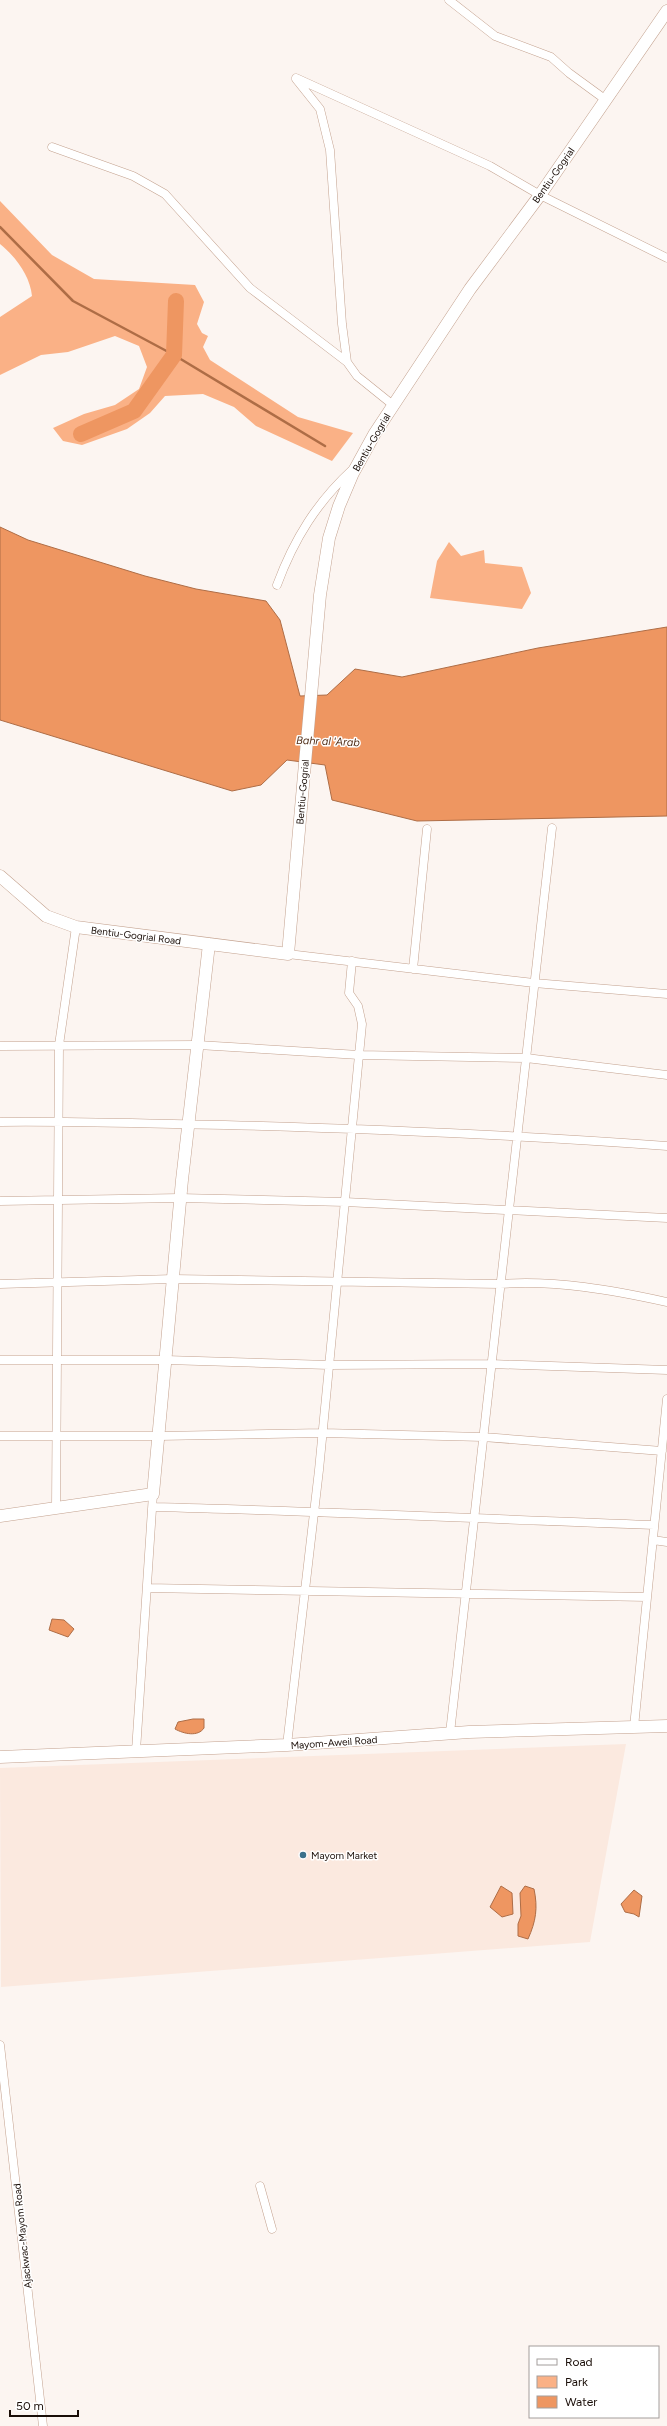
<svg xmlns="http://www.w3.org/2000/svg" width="667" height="2426" font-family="Figtree,sans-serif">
	<rect width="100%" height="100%" fill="#fcf5f1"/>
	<path fill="#fbe9df" d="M626,1744L590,1942L1,1987L0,1768Z"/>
	<path fill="#fab186" d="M0,201L52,255L94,279L195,285L204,302L197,324L202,333L208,336L203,347L210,360L298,417L353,433L332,461L256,426L234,407L203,394L165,396L150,413L127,429L82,445L63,441L53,428L84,414L115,405L139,389L147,367L139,346L115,336L68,352L41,355L0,375V317L32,296C30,276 16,257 0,244Z
		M449,542L461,556L484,550L485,563L522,567L531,593L522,609L430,598L437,561Z"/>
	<path fill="#ee9661" stroke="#ae6d46" d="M0,527L28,540L145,576L196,589L266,601L280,620L300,696L327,695L355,669L402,677L538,648L667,627V816L417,821L332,800L325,765L287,760L261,785L232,791L0,720Z
		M52,1619L64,1620L74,1629L68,1637L49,1630Z
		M193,1719H204V1728C198,1737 184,1734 175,1729L178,1722Z
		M501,1886L512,1893L513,1914L502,1917L490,1907Z
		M525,1886L534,1889C538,1908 536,1921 528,1939L518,1936V1924L521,1916L520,1893Z
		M634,1890L642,1896L639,1917L634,1914L625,1912L621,1904Z"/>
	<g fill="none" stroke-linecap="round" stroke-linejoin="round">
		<path stroke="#ae6d46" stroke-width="2.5" d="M0,227L73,301L174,355L325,446"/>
		<path stroke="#ee9661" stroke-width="16" d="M81,434L134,411L174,355L176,301"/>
		<defs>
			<path id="street" d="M449,0L495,36L551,57L569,73L606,100
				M296,78L490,166L540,195L667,258
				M296,79L320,109L330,150L342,324L347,362L357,376L393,405
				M52,147L133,176L165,194L250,288L347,362
				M277,585C294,539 317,502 353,469
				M288,954L534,983L667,994
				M413,969L427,829
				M0,1046L198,1045L359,1055L526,1058L667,1075
				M0,1122C75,1121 150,1124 225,1125C373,1129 520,1135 667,1146
				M0,1201L180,1198L345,1202L667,1218
				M0,1284L173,1279L500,1284C557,1280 612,1290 667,1302
				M0,1360H166L329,1365L491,1364L667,1370
				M0,1436H159L323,1433L483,1437L662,1451
				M153,1507C320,1511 487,1519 654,1525
				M56,1509L59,1045L76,927
				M653,1540L667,1542
				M147,1588L647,1597
				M634,1727L667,1399
				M450,1733L552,828
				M287,1745L319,1470L362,1024L358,1006L349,993L352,961
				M136,1751L153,1494
				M0,2045L43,2426
				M260,2186L272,2229"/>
			<path id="secondary" d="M0,876L46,916L76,927L288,954L320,595L329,538L339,506L353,473L375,433L470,289L540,195L667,11
				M0,1516L153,1494L182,1180L209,944
				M0,1757L287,1745L469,1732L667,1726"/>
		</defs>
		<use href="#street" stroke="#c3a18e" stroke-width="9"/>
		<use href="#secondary" stroke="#c3a18e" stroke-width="13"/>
		<use href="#street" stroke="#fff" stroke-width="8"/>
		<use href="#secondary" stroke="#fff" stroke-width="12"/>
	</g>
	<circle fill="#3a718c" stroke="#fff" stroke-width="1.5" cx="303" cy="1855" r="4"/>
	<g text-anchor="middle" stroke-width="3" stroke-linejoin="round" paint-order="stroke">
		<g font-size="10" fill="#190d07" stroke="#fff">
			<text transform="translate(553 175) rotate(-55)" y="4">Bentiu-Gogrial</text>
			<text transform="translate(371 442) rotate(-60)" y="4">Bentiu-Gogrial</text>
			<text transform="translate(302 792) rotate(-85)" y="4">Bentiu-Gogrial</text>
			<text transform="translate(136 935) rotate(7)" y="4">Bentiu-Gogrial Road</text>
			<text transform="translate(334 1742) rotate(-4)" y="4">Mayom-Aweil Road</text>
			<text transform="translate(22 2236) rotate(-96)" y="4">Ajackwac-Mayom Road</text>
		</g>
		<g font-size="10" fill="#190d07" stroke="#fff" text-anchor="start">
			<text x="311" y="1859">Mayom Market</text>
		</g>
		<g font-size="11" font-style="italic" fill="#522f19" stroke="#fff">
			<text transform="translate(328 741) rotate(2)" y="4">Bahr al 'Arab</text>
		</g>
	</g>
	<rect x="529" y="2346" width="130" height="72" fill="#ffffff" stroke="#a39e9c"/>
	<rect x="537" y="2359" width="20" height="6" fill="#ffffff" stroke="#a39e9c"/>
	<text x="565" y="2366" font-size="12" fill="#190d07">Road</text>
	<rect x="537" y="2376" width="20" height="12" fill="#fab186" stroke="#a39e9c"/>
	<text x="565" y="2386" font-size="12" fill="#190d07">Park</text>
	<rect x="537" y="2396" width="20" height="12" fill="#ee9661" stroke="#a39e9c"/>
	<text x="565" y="2406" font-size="12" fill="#190d07">Water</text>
	<path d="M10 2410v6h68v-6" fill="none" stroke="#190d07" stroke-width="2"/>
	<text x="16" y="2410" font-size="12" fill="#190d07" stroke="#ffffff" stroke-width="3" paint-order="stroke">50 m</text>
</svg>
